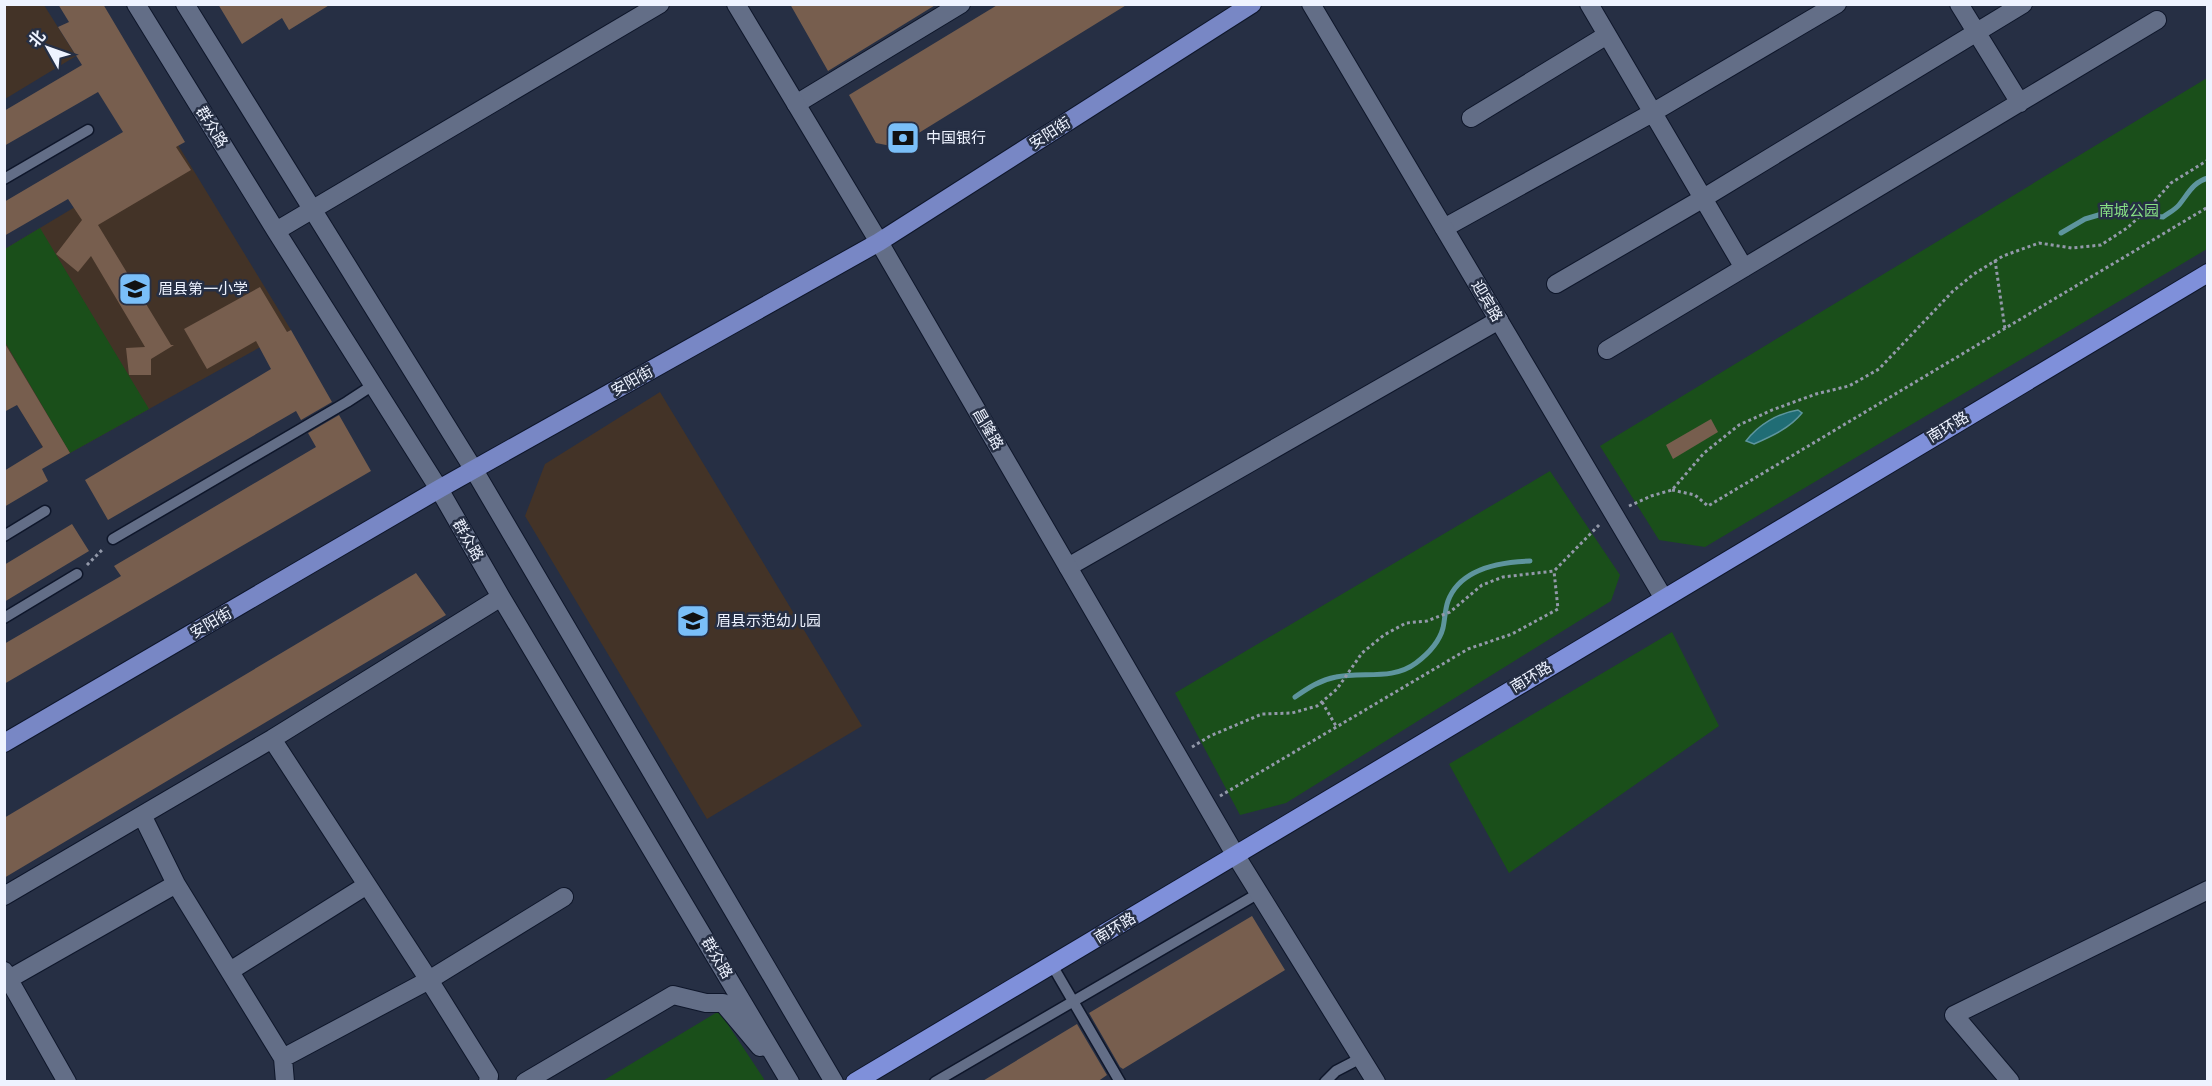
<svg xmlns="http://www.w3.org/2000/svg" width="2212" height="1086" font-family="'DM Sans','Noto Sans SC',sans-serif">
	<rect width="100%" height="100%" fill="#262f44"/>
	<path fill="#433327" d="M5,5H44L76,56L5,99Z
		M178,145L291,330L52,463L5,384V249Z
		M660,392L862,726L707,819L525,516L545,464Z"/>
	<path fill="#1a4f1a" d="M2207,78V249L1705,547L1659,540L1600,446Z
		M40,228L149,409L70,453L5,342V249Z
		M1550,471L1620,575L1611,601L1286,803L1240,815L1175,693Z
		M1672,632L1719,726L1509,873L1449,764Z
		M719,1011L764,1079L763,1082H601Z"/>
	<path fill="#206d75" stroke="#5e959e" stroke-width="1.5" d="M1798,410L1802,413C1790,428 1772,436 1754,444L1746,441C1758,425 1778,413 1798,410Z"/>
	<g fill="none" stroke-linecap="round" stroke-linejoin="round">
		<path stroke="#5e959e" stroke-width="5" d="M2061,233L2085,219L2112,211L2163,217C2168,213 2175,210 2179,205C2188,194 2193,182 2208,178
			M1295,697C1308,688 1320,680 1336,677C1362,671 1392,681 1416,663C1428,654 1439,643 1443,628C1445,619 1445,609 1448,601C1460,568 1500,562 1530,561"/>
	</g>
	<path fill="#775e4e" d="M58,4H103L185,142L176,147L191,170L98,225L171,345H174L151,359V375H129L126,348L145,347L91,256L78,272L56,254L82,220L68,199L4,236V202L123,132L98,92L4,146V111L82,65L58,27L69,22Z
		M218,4H331L289,30L282,18L242,44Z
		M790,4H937L828,71Z
		M999,4H1128L896,147L876,143L849,95Z
		M260,287L287,332L291,330L332,402L301,420L296,411L108,520L85,480L271,369L256,341L207,369L184,329Z
		M4,342L70,453L42,469L48,481L4,507V471L43,447L17,405L4,412Z
		M339,415L371,471L4,684V644L121,576L114,566L316,447L308,433Z
		M1711,419L1718,432L1673,459L1666,445Z
		M72,524L89,551L4,602V565Z
		M416,573L446,615L4,878V818Z
		M1252,916L1285,970L1123,1069L1120,1067L1089,1013Z
		M1077,1024L1107,1075L1097,1082H981Z"/>
	<g fill="none" stroke-linecap="round" stroke-linejoin="round">
		<defs>
			<path id="service" d="M4,179L88,130
				M4,536L45,511
				M113,539L347,402L373,385
				M4,618L77,574
				M1052,965L1120,1082
				M935,1082L1259,893
				M1325,1082L1336,1071L1361,1058"/>
			<path id="minor" d="M136,4L276,231L439,489L501,597L790,1082
				M185,4L474,470L834,1082
				M1589,4L1744,268
				M1959,4L2020,103
				M796,104L961,4
				M1471,118L1607,35
				M1444,228L1652,113L1837,4
				M276,231L660,4
				M1556,284L1702,199L2023,4
				M1607,350L2157,20
				M1068,567L1499,320
				M272,739L429,980L489,1076L488,1082
				M142,815L176,884L283,1058L285,1082
				M1236,856L1376,1082
				M4,896L272,739L501,597
				M4,971L67,1082
				M230,971L367,885
				M9,979L176,884
				M283,1058L429,980L564,897
				M2010,1081L1954,1015L2208,890
				M525,1082L673,995L706,1003H723L760,1047"/>
			<path id="tertiary" d="M736,4L879,242L1236,856
				M1311,4L1663,597"/>
			<path id="primary" d="M4,743L439,489L879,242L1252,4"/>
			<path id="trunk" d="M855,1082C1307,814 1756,542 2208,273"/>
		</defs>
		<use href="#service" stroke="#0e162a" stroke-width="13"/>
		<use href="#minor" stroke="#0e162a" stroke-width="20"/>
		<use href="#tertiary" stroke="#0e162a" stroke-width="20"/>
		<use href="#primary" stroke="#0e162a" stroke-width="20"/>
		<use href="#trunk" stroke="#0e162a" stroke-width="20"/>
		<path stroke="#9399aa" stroke-width="3" stroke-dasharray="3 3" stroke-linecap="butt" d="M1995,260L2005,329
			M1672,490L1695,495L1708,506L2208,207
			M1629,506L1651,496L1672,490L1704,453L1739,425L1772,410L1816,394L1849,386L1879,369L1953,291L1974,274L2003,256L2039,243L2072,248L2101,245L2127,228L2147,210L2171,183L2208,160
			M87,565L104,548
			M1322,702L1336,726
			M1192,747L1210,736L1262,714L1292,713L1317,706L1337,689L1362,653L1384,635L1406,623L1427,621L1450,612L1482,585L1503,577L1554,571L1600,524
			M1220,796L1468,649L1512,634L1558,609L1554,571"/>
		<use href="#service" stroke="#636e87" stroke-width="10"/>
		<use href="#minor" stroke="#636e87" stroke-width="18"/>
		<use href="#tertiary" stroke="#636e87" stroke-width="18"/>
		<use href="#primary" stroke="#7887c5" stroke-width="18"/>
		<use href="#trunk" stroke="#7f90da" stroke-width="18"/>
	</g>
	<defs>
		<symbol id="bank-square" viewBox="-11 -11 22 22"><rect x="-9" y="-9" width="18" height="18" rx="4" fill="#7abff8" stroke="#262f44"/><path d="M-6-4H6V4H-6ZM0-2.3a2.3 2.3 0 1 0 0 4.6a2.3 2.3 0 1 0 0-4.6Z" fill="#111"/></symbol>
		<symbol id="school-square" viewBox="-11 -11 22 22"><rect x="-9" y="-9" width="18" height="18" rx="4" fill="#7abff8" stroke="#262f44"/><path d="M0-5L7-2L0 1L-7-2ZM-4 1L0 2.5L4 1V4Q0 6-4 4Z" fill="#111"/></symbol>
	</defs>
	<g fill-rule="evenodd">
		<use href="#bank-square" x="884" y="119" width="38" height="38"/>
		<use href="#school-square" x="116" y="270" width="38" height="38"/>
		<use href="#school-square" x="674" y="602" width="38" height="38"/>
	</g>
	<g text-anchor="middle" stroke-width="5" stroke-linejoin="round" paint-order="stroke">
		<g font-size="15" fill="#eef3ff" stroke="#262f44">
			<text transform="translate(212 127) rotate(58)" y="5">群众路</text>
			<text transform="translate(1050 133) rotate(-32)" y="5">安阳街</text>
			<text transform="translate(1487 301) rotate(59)" y="5">迎宾路</text>
			<text transform="translate(632 381) rotate(-29)" y="5">安阳街</text>
			<text transform="translate(1948 427) rotate(-31)" y="5">南环路</text>
			<text transform="translate(988 429) rotate(60)" y="5">昌隆路</text>
			<text transform="translate(468 540) rotate(60)" y="5">群众路</text>
			<text transform="translate(211 623) rotate(-30)" y="5">安阳街</text>
			<text transform="translate(1531 677) rotate(-31)" y="5">南环路</text>
			<text transform="translate(1115 928) rotate(-31)" y="5">南环路</text>
			<text transform="translate(717 958) rotate(59)" y="5">群众路</text>
		</g>
		<g font-size="15" fill="#eef3ff" stroke="#262f44" text-anchor="start">
			<text x="926" y="143">中国银行</text>
			<text x="158" y="294">眉县第一小学</text>
			<text x="716" y="626">眉县示范幼儿园</text>
		</g>
		<g font-size="15" fill="#87e084" stroke="#262f44">
			<text x="2129" y="216">南城公园</text>
		</g>
	</g>
	<rect width="2212" height="1086" fill="none" stroke="#eef3ff" stroke-width="12"/>
	<g transform="translate(48 48) rotate(310)" stroke="#262f44" stroke-width="4.5" paint-order="stroke">
	<path d="M0-4.5L10 22L0 15L-10 22Z" fill="#eef3ff"/>
	<text y="-9" font-size="16" font-weight="bold" text-anchor="middle" fill="#eef3ff">北</text>
	</g>
</svg>
